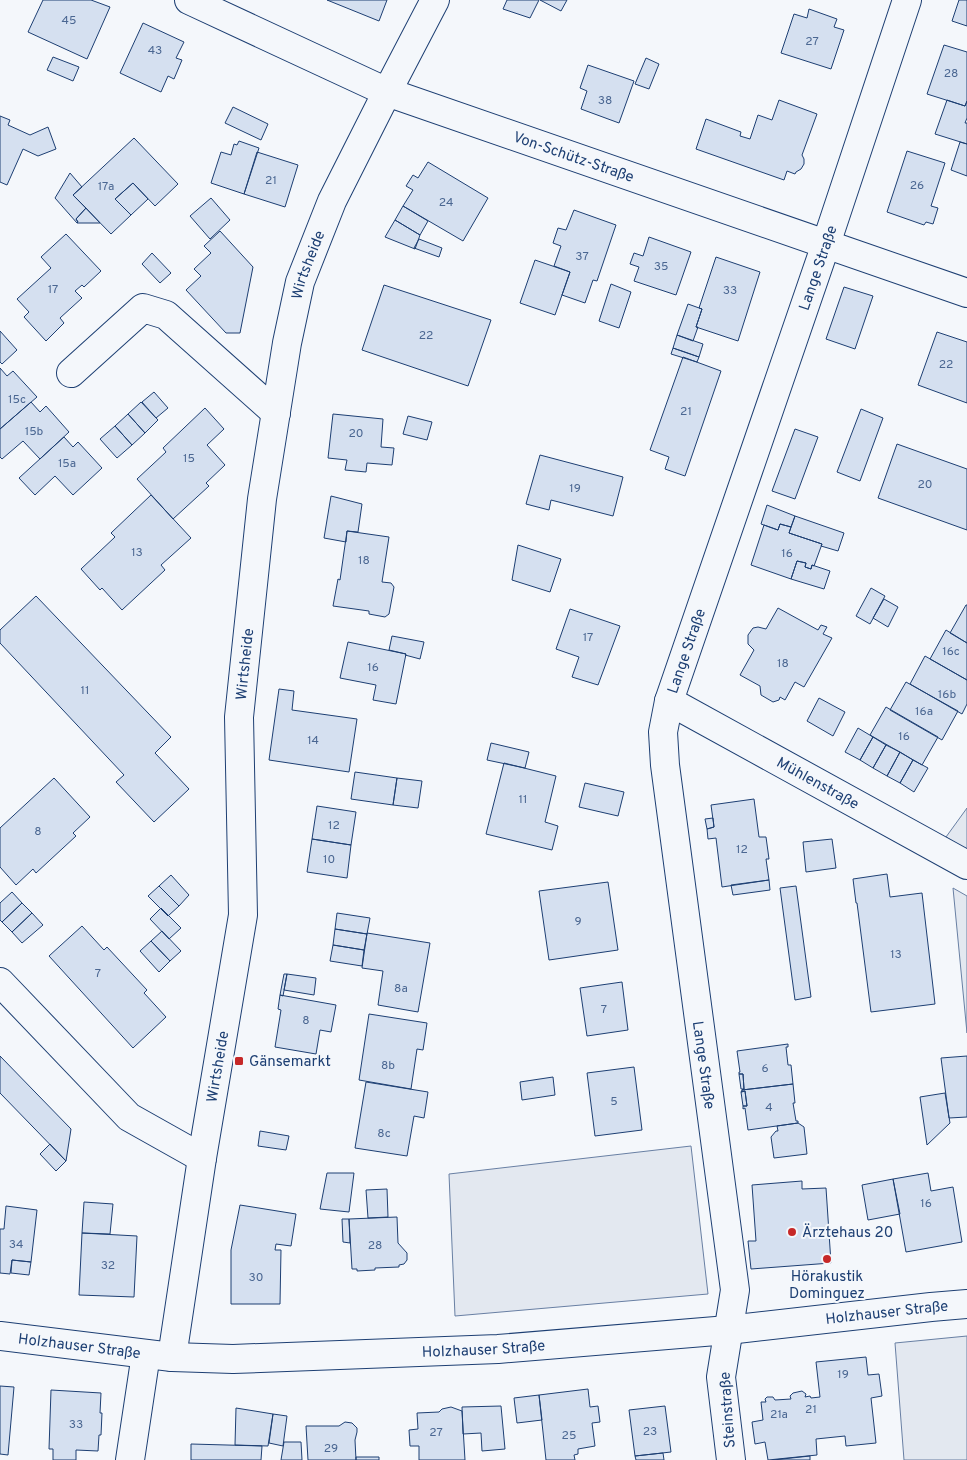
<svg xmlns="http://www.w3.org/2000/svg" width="967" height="1460" font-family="Overpass,sans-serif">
	<rect width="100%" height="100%" fill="#f4f7fb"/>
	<path fill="#e3e8f0" stroke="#687fa3" d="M967,808V850L946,837Z
		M953,888L967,896V1033Z
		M691,1146L708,1294L455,1316L449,1174Z
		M967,1336V1460H904L895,1343Z"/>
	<path fill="#d5e0f0" stroke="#1d3f73" d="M43,0H91L110,7L87,59L28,32Z
		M327,0H387L379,21Z
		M507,0H539L530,18L503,9Z
		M540,0H567L561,11Z
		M959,0H967V26L952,21Z
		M809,9L837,19L834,27L844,30L831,69L781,53L794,14L807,18Z
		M143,23L184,42L176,58L182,60L174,79L168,76L161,92L120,73Z
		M944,45L967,52V101L965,106L927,94Z
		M53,57L79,67L73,81L47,70Z
		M646,58L659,64L649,89L635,84Z
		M588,65L634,81L619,123L581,109L587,91L580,88Z
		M779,100L817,114L802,155L804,159V164L801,169L796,172L795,174L787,171L784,180L696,149L706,119L741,132L740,136L750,139L758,115L772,120Z
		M947,100L965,106L967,101V118L965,123H967V144L935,134Z
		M233,107L268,124L261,140L225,123Z
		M0,116L10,120L8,125L30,135L48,127L56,149L38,156L23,149L7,185L0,182Z
		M134,138L178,184L155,206L133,183L115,199L131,215L111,234L73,195Z
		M239,141L259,148L244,194L211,183L221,152L231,155L234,144L237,145Z
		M960,142L967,144V176L951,170Z
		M907,151L945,163L931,206L938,208L933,224L926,222L924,225L887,212Z
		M257,152L298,165L285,207L244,194Z
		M428,162L488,198L463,241L403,206L413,190L406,186L413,175L418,178Z
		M70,173L82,187L73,195L86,208L76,219L78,222L77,223L55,198Z
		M133,183L148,199L131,215L115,199Z
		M211,198L230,220L210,239L190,216Z
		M403,206L428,221L420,235L395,220Z
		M86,208L100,223H77L78,222L76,219Z
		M574,210L616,225L597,281L593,280L585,303L562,295L570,272L554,266L561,246L553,243L558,228L566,230Z
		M395,220L420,235L415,249L385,237Z
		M220,231L253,267L240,333H226L186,290L201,276L194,269L211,253L204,246Z
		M66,234L101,271L84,287L82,285L75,291L82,298L60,318L64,323L46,341L24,317L29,312L17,299L51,268L41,257Z
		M649,237L691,252L676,295L634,281L639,267L630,264L634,253L643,256Z
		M419,239L442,248L439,257L414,248Z
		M152,253L171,273L160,283L142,264Z
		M716,257L760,272L738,341L696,327L702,309L699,308Z
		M535,260L570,272L555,315L520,303Z
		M611,284L631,292L619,328L599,321Z
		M384,285L491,320L468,386L362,350Z
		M844,287L873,296L855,349L826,339Z
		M688,304L702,309L696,327H698L693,341L677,335Z
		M0,331L17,350L2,364L0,362Z
		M937,332L967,342V403L918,385Z
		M677,335L703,344L699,357L673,348Z
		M673,348L699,357L697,362L671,354Z
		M683,357L721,371L685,476L665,469L669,457L650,450Z
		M0,368L7,376L13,371L37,397L0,429Z
		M154,392L168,408L156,418L142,402Z
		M31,402L40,412L46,406L69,432L40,459L23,441L2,459L0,457V429Z
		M141,402L158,420L145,433L128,414Z
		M205,408L224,429L207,445L225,465L206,483L209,486L173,519L137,479L166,452L163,448Z
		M861,409L883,418L860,481L837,472Z
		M128,414L145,433L132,445L115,426Z
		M333,414L383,419L381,447L394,448L392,465L367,463L366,472L345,470L347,460L328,458Z
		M408,416L432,422L427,440L403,434Z
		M115,426L132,445L117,458L100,439Z
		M795,429L818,437L795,499L772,491Z
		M64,437L73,447L78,442L102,468L73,495L55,476L35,495L19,478Z
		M897,444L967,469V530L878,498Z
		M540,455L623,477L613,516L551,500L549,510L526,504Z
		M151,495L191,538L161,565L165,570L122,610L102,588L100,590L81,569L115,537L111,533Z
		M331,496L362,504L358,532L347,531L346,542L324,538Z
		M767,505L795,516L791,527L780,524L778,530L761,524Z
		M795,516L844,533L838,551L821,546L822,544L789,533Z
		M780,524L791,527L789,533L822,544L814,566L812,565L811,569L805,567L806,563L797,561L791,579L751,565L764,525L778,530Z
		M347,531L389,537L382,582L391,583L394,587L389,614L385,617L369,614V611L333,606L338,579L340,580Z
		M518,545L561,559L550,592L512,580Z
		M797,561L806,563L805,567L811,569L812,565L830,571L824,589L791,579Z
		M871,588L885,596L870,624L856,616Z
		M36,596L171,737L155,753L189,789L154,822L116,782L124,775L0,643V630Z
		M884,599L898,607L888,627L873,618Z
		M966,605H967V643L950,633Z
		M778,608L818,630L821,625L827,627L823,634L832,638L804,687L795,682L785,700L780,697L779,700L773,702L761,695L760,686L740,675L754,650L748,644V635L753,628L758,627L766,629Z
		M570,609L620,626L598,685L572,677L579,657L556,649Z
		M946,630L967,643V680L930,659Z
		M392,636L424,642L420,659L405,655L406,654L389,650Z
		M348,642L406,654L396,704L373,700L376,685L340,678Z
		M925,656L967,680V704L962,714L910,684Z
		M906,682L958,711L942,740L890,710Z
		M279,689L294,691L292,710L357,719L349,772L269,760Z
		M819,698L845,712L833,736L807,721Z
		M886,707L938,737L922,765L870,735Z
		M858,728L873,737L860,760L845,752Z
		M873,737L886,745L873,768L860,760Z
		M491,743L529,752L525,768L487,760Z
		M886,745L900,752L887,776L873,768Z
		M900,752L913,760L900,783L887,776Z
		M913,760L928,768L914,792L900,783Z
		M504,763L556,776L545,822L558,826L552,850L486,834Z
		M355,772L397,778L393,805L351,799Z
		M54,778L90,817L73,833L76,836L36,873L33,869L16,885L0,867V828Z
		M397,778L422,781L418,808L393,805Z
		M585,783L624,792L618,816L579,807Z
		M754,799L759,837H766L769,859H766L769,880L722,887L716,838L708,839L707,829L714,827L711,805Z
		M317,806L356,812L351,845L312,839Z
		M713,818L714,827L707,829L705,819Z
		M312,839L351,845L347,878L307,872Z
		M832,839L836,868L806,872L803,842Z
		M887,874L890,897L922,893L935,1004L871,1012L857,903H856L853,879Z
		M171,875L189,895L179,906L159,886Z
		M769,880L770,890L733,895L731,885Z
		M608,882L618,950L549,960L539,891Z
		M159,886L179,906L168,916L148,896Z
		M796,886L811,997L795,1000L780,888Z
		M12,892L22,903L2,922L0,920V903Z
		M22,903L32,913L12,932L2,922Z
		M161,908L181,928L169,939L150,919Z
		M32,913L43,925L22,943L12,932Z
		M337,913L370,918L367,934L335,929Z
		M82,926L104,950L107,947L147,990L144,993L166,1017L133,1048L49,956Z
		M335,929L367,934L364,950L333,945Z
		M162,931L181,951L170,961L151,941Z
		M367,933L430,943L418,1012L378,1005L383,971L362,968Z
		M151,941L170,961L159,972L140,951Z
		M333,945L364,950L362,966L330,961Z
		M284,974H287L283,996L280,995Z
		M287,974L316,978L314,995L284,990Z
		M622,982L628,1030L587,1036L580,988Z
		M280,995L336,1005L331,1032L320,1030L316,1054L275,1047L281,1010L278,1009Z
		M369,1014L427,1023L423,1050L417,1049L411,1089L359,1080Z
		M788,1044V1047H786L788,1065H791L793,1084L742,1090L744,1089L743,1074H739V1072H740L737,1051Z
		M0,1056L71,1129L66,1161L0,1093Z
		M967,1056V1117L949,1118L941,1058Z
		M634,1067L642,1130L595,1136L587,1073Z
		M739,1074H743L744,1089H741Z
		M553,1077L555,1095L522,1100L520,1082Z
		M366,1082L428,1092L424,1118L414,1116L407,1156L355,1148Z
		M793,1084L795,1103H793L796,1121H798V1123L748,1130L745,1108L743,1109V1106H747L745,1091L741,1092L742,1090Z
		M745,1091L747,1106H743L741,1092Z
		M945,1093L950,1123L927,1145L920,1097Z
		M798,1123L804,1127L807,1154L774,1158L771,1137L776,1131H778L777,1126Z
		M260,1131L289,1136L286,1150L258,1146Z
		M50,1144L66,1161L56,1171L40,1154Z
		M327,1173H354L349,1212L320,1209Z
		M928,1173L931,1191L953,1187L962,1242L906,1252L893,1179Z
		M893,1179L900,1214L868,1220L862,1185Z
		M802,1181V1189L826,1188L831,1263L751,1269L748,1241H756L752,1185Z
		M387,1189L388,1217L368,1218L366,1190Z
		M84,1202L113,1204L110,1234L82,1233Z
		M240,1205L296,1214L291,1246L276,1244L275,1250H281L280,1304H231V1250Z
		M6,1206L37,1210L31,1262L12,1260L10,1274L0,1273V1229H4Z
		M397,1217L398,1243L407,1253V1260L404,1264L399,1265V1267L375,1268V1270L357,1271V1269H352L349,1219Z
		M342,1219H349L350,1243L343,1242Z
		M82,1233L137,1236L134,1297L79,1295Z
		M12,1260L31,1262L29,1275L11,1273Z
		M866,1357L868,1375L879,1374L882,1396L871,1398L876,1443L846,1446L845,1436L816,1439L817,1455L768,1460L765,1442L755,1444L752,1422L763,1420L761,1402H766L765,1399L767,1397H773L775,1400L791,1399L790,1396L793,1393L802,1391L806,1394L805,1397L810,1396L811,1398L820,1397L816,1362Z
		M0,1386L14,1387L8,1455L0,1454Z
		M588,1389L590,1407L598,1406L600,1422L592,1423L595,1446L578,1449V1454L574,1455L575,1460H546L539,1395Z
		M51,1390L101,1393L100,1413H102L101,1435H99L98,1451L76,1450V1460H53V1449H49Z
		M539,1395L542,1420L517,1423L514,1398Z
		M501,1406L505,1449L482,1451L481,1433L463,1434L462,1407Z
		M665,1406L671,1452L635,1456L629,1410Z
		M451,1407L462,1411L465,1460H419V1446H410L409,1430L418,1429L417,1413L439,1412L442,1409Z
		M236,1408L273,1414L268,1446L235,1445Z
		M273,1414L287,1416L283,1446L269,1443Z
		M345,1422L352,1423L357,1428V1432L355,1440L356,1460H308L306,1426H339Z
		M284,1442H301L302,1460H281Z
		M191,1444L262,1446L261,1460H191Z
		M663,1453L664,1460H636L635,1456Z
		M810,1456V1460H773Z
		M356,1457H379V1460H356Z"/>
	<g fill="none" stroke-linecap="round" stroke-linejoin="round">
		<defs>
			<g id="minor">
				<path id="s1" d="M189,0L387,92L967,293"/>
				<path d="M71,373L143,308L166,315L276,413"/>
				<path id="s2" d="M669,701L967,865"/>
				<path d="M0,982L129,1117L202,1158"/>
				<path id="s3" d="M0,1336L172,1357L233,1359L498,1349L728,1330L931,1307L967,1304"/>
				<path id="s4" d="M172,1357L202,1158L243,915L239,717L262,499L287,343L300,282L332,201L387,92L435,0"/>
				<path d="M130,1460L146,1354"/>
				<path id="s5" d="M731,1460L721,1377L735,1290L665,765L663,732L669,701L826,244L907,0"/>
			</g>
		</defs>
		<use href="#minor" stroke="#1d3f73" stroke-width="30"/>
		<use href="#minor" stroke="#f4f7fb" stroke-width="28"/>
	</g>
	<g fill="#c62828" stroke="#f4f7fb" stroke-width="2">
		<rect x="234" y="1056" width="10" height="10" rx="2.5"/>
		<circle cx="792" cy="1232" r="5"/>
		<circle cx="827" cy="1259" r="5"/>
	</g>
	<g text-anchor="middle" stroke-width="4" stroke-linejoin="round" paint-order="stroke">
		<g font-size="12" fill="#4b6792">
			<text x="69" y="24">45</text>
			<text x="812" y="45">27</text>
			<text x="155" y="54">43</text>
			<text x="951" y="77">28</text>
			<text x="605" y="104">38</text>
			<text x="271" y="184">21</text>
			<text x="917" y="189">26</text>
			<text x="106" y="190">17a</text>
			<text x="446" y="206">24</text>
			<text x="582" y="260">37</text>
			<text x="661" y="270">35</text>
			<text x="53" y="293">17</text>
			<text x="730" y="294">33</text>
			<text x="426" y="339">22</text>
			<text x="946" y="368">22</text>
			<text x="17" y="403">15c</text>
			<text x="686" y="415">21</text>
			<text x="34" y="435">15b</text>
			<text x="356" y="437">20</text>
			<text x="189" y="462">15</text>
			<text x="67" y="467">15a</text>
			<text x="925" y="488">20</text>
			<text x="575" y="492">19</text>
			<text x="137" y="556">13</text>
			<text x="787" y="557">16</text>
			<text x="364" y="564">18</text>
			<text x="588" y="641">17</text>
			<text x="951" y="655">16c</text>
			<text x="783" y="667">18</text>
			<text x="373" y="671">16</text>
			<text x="85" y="694">11</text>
			<text x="947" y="698">16b</text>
			<text x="924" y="715">16a</text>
			<text x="904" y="740">16</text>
			<text x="313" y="744">14</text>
			<text x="523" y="803">11</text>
			<text x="334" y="829">12</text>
			<text x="38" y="835">8</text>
			<text x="742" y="853">12</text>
			<text x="329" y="863">10</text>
			<text x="578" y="925">9</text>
			<text x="896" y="958">13</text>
			<text x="98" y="977">7</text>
			<text x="401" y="992">8a</text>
			<text x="604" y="1013">7</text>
			<text x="306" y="1024">8</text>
			<text x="388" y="1069">8b</text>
			<text x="765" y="1072">6</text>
			<text x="614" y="1105">5</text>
			<text x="769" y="1111">4</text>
			<text x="384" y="1137">8c</text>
			<text x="926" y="1207">16</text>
			<text x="16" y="1248">34</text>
			<text x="375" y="1249">28</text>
			<text x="108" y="1269">32</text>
			<text x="256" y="1281">30</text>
			<text x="843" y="1378">19</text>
			<text x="811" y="1413">21</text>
			<text x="779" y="1418">21a</text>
			<text x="76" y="1428">33</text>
			<text x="650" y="1435">23</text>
			<text x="436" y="1436">27</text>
			<text x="569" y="1439">25</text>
			<text x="331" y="1452">29</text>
		</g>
		<g font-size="15" fill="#1d3f73" stroke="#f4f7fb">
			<text dy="5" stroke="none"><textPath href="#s1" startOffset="416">Von-Schütz-Straße</textPath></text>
			<text dy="5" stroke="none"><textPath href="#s4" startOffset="1104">Wirtsheide</textPath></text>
			<text dy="5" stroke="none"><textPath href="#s5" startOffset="1224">Lange Straße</textPath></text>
			<text dy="5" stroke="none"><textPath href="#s5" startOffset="819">Lange Straße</textPath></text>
			<text dy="5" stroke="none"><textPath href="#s4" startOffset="699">Wirtsheide</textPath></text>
			<text dy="5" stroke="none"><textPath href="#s2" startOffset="170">Mühlenstraße</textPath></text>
			<text transform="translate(704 1065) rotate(82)" y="5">Lange Straße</text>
			<text dy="5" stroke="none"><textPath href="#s4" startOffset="294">Wirtsheide</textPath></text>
			<text dy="5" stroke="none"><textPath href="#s3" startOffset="890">Holzhauser Straße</textPath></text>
			<text dy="5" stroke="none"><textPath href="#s3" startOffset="80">Holzhauser Straße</textPath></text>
			<text dy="5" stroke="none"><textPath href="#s3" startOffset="485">Holzhauser Straße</textPath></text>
			<text transform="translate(727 1410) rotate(-94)" y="5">Steinstraße</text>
		</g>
		<g font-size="15" fill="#1d3f73" stroke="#f4f7fb" text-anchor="start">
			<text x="249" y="1066">Gänsemarkt</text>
			<text x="802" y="1237">Ärztehaus 20</text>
			<text x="827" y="1281" text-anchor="middle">Hörakustik<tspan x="827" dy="17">Dominguez</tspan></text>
		</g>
	</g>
</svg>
